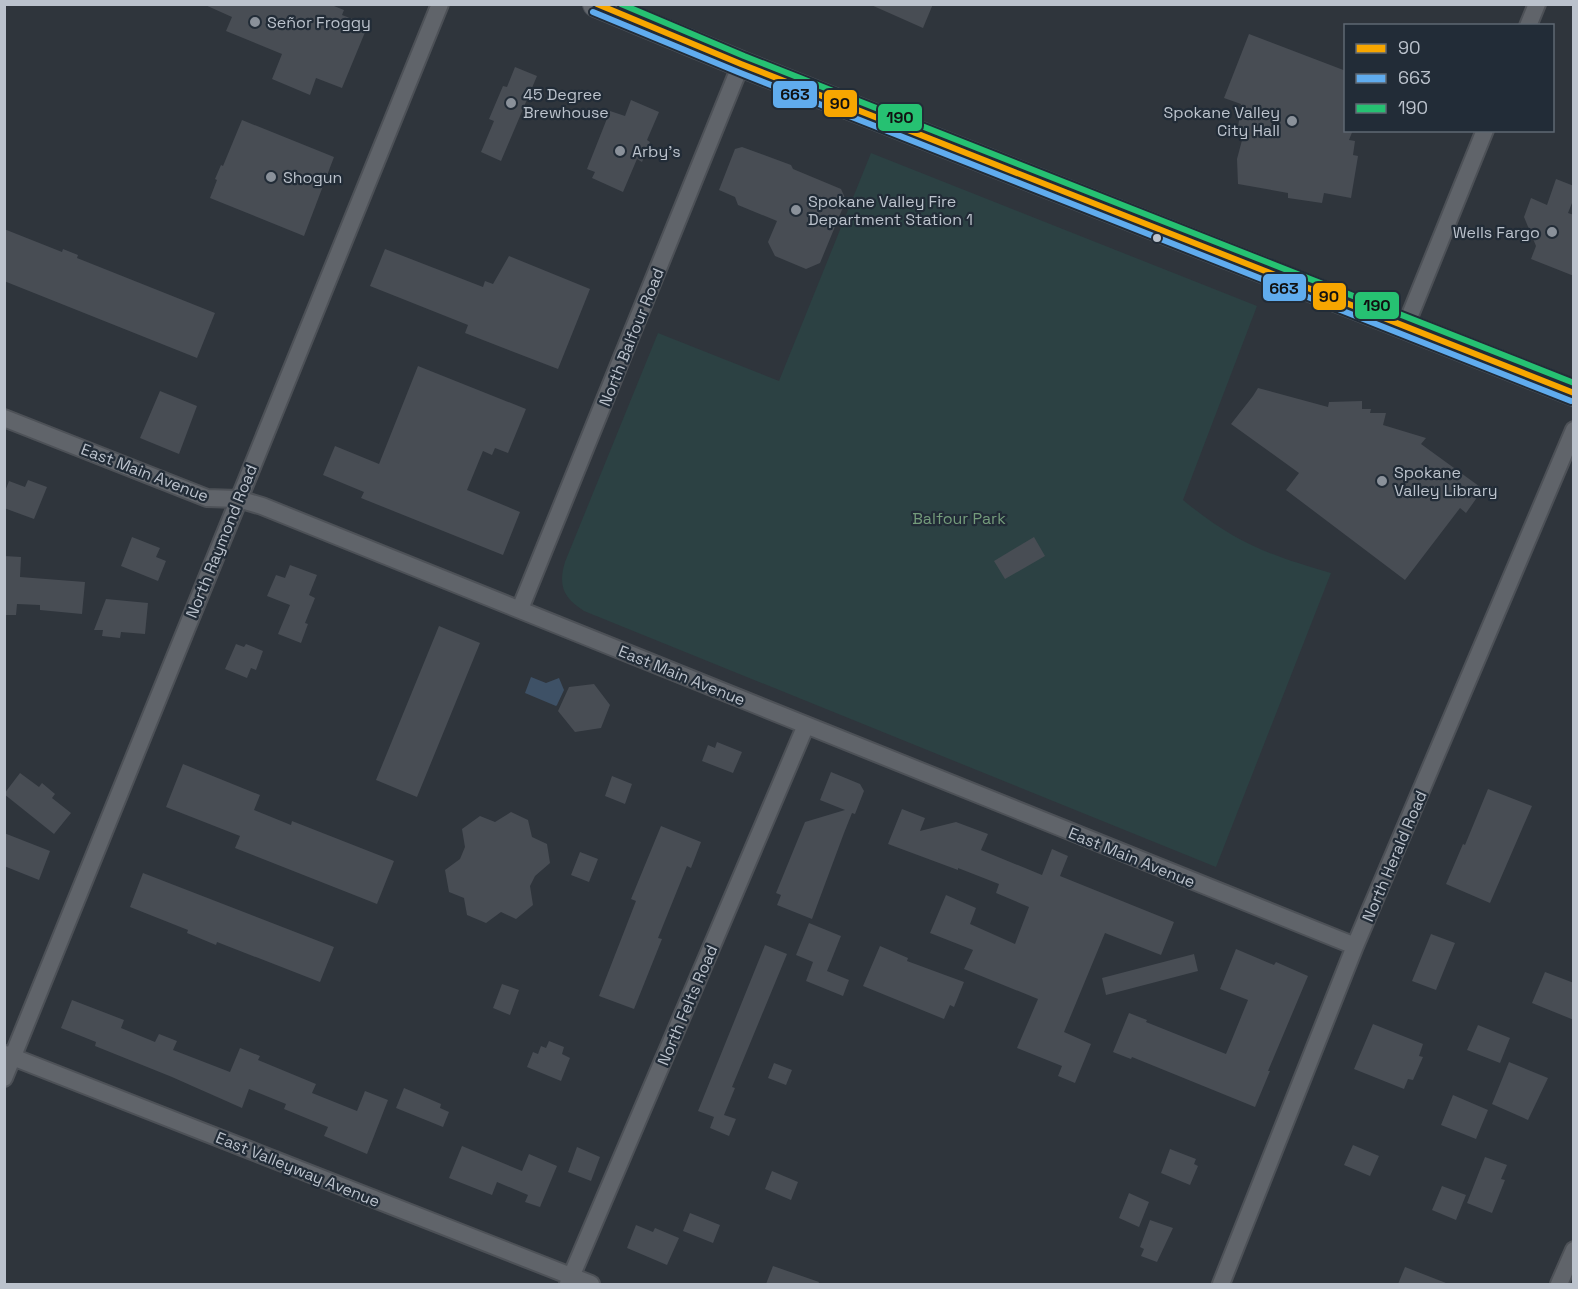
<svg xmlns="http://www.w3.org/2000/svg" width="1578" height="1289" font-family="'Space Grotesk',sans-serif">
	<rect width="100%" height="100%" fill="#2f353c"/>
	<path fill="#2c4143" d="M871,153L1257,306L1183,500C1234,542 1268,555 1331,573L1216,867L584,611C563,598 558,585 565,562L658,333L779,381Z"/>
	<path fill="#3e5166" d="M531,677L546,683L559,678L564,690L557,705L556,706L525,693Z"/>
	<path fill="#484d54" d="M203,4H329L344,10L342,15L368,25L342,88L316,78L310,95L272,79L282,54L226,31L232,17Z
		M869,4H933L923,28Z
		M1249,34L1346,71V130H1353L1349,140L1355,141L1353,155L1358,156L1351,198L1324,193L1322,203L1288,198V193L1238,184L1237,159L1245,129L1238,128L1241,104L1224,98Z
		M515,67L537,76L501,161L481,152L494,121L489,119L503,86L507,87Z
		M631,100L659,112L647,140L650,142L642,162L637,159L623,192L592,178L595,172L587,169L610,111L625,116Z
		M242,120L334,157L304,236L210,198L217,180L215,179L221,165L223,166Z
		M742,147L791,165L793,169L841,189L846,200L820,263L806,269L775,256L768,242L777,221L738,205L735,197L719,190L735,149Z
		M1556,179L1574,186V198L1568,213L1574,215V276L1531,259L1536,246L1524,217L1531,198L1547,205Z
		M4,229L62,252L63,249L78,255L77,258L215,313L197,358L4,281Z
		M385,249L483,287L485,281L493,284L509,256L590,289L558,369L465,333L468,325L370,286Z
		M418,366L526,409L508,453L495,448L492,455L483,451L467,490L520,512L503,555L361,498L364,492L323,475L335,446L379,464Z
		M1258,388L1328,407L1329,402L1362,401V409H1371L1370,413H1386L1383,425L1426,438L1421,444L1483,489L1466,513L1460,508L1405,580L1286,490L1299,473L1231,424L1253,396Z
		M160,391L197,406L179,454L140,438Z
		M28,480L47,487L34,519L4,508V494L9,481L25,487Z
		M132,537L160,548L156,557L166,561L158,581L121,566Z
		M1034,537L1045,556L1005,579L994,561Z
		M4,556L21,557L20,577L85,582L82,614L40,610V605L17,604L16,615H4Z
		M290,565L317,575L309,595L315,598L305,623L308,624L301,643L278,634L290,605L267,596L276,575L285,578Z
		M106,599L148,603L145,634L121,632L120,638L102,636L103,630H94Z
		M439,626L480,643L417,797L376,780Z
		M236,644L244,647L246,644L263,651L256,670L251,668L247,678L225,669Z
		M594,684L610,705L601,728L575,732L558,711L569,687Z
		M717,742L742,752L733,773L702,761L708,745L715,748Z
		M183,764L260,795L254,810L291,825L292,821L394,861L377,904L235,848L240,836L166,807Z
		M831,772L860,784L864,791L855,814L852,813L844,833L812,919L777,905L781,895L776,893L805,822L845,810L820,800Z
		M20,773L39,787L42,783L55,794L52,798L71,813L54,834L4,794Z
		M612,776L632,784L625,804L605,796Z
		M1488,789L1532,806L1490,903L1446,884L1463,844L1465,845Z
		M902,809L925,818L920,831L956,822L988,834L981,850L1042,875L1052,849L1068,856L1060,876L1174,922L1161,955L1105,933L1064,1032L1091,1044L1075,1083L1058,1076L1062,1066L1017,1048L1038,999L964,969L973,950L930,933L946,895L976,908L970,924L1015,944L1029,907L996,893L999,884L958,868V870L888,844Z
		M511,812L528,820L532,837L547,844L550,863L535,876L530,886L533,905L516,919L501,912L486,923L467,915L464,898L449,892L445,870L460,859L465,847L462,829L480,816L495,822Z
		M661,826L701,842L691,868L687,866L658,938L662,939L634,1009L599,996L636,901L631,899Z
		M4,833L50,851L39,880L4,866Z
		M580,852L598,859L589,882L571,875Z
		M143,873L334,947L320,982L217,942L216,945L187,933L188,930L130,907Z
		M809,923L841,936L827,971L849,980L843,996L806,981L813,962L796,955Z
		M1431,934L1455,943L1436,990L1412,981Z
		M765,945L787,954L732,1087L735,1088L724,1115L736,1119L729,1136L710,1128L714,1117L698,1111Z
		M880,946L908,958L907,961L964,982L954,1007L950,1005L944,1019L863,986Z
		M1236,949L1274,965L1276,962L1308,976L1268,1071H1270L1255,1107L1132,1057L1131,1059L1113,1052L1129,1013L1147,1020L1146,1022L1226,1054L1248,1000L1220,989Z
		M1194,954L1198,971L1106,995L1102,978Z
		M1545,972L1574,983V1020L1532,1003Z
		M502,984L519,990L510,1015L493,1008Z
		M72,1000L124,1020L121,1028L155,1042L159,1034L177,1041L173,1050L230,1072L240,1048L260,1056L258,1060L316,1084L312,1093L357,1111L365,1091L388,1100L367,1154L324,1136L328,1127L284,1109L286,1104L249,1089L242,1108L172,1077L95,1046L96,1042L61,1028Z
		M1373,1024L1423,1044L1419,1056L1423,1057L1413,1080L1408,1079L1404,1089L1354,1069Z
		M1478,1025L1510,1038L1500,1063L1467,1050Z
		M549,1041L564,1047L562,1054L570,1058L561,1081L527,1067L533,1052L538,1054L541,1046L546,1048Z
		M1509,1062L1548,1078L1528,1120L1492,1104Z
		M774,1063L792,1070L786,1085L768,1078Z
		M404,1088L441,1104L440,1108L449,1112L443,1127L396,1108Z
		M1453,1095L1488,1110L1476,1139L1441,1125Z
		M1353,1145L1379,1156L1370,1176L1344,1165Z
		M462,1146L522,1171L529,1154L557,1166L540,1207L525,1202L528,1195L497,1182L492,1195L449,1178Z
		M577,1147L600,1157L591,1181L568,1172Z
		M1170,1149L1196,1159L1194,1164L1198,1166L1190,1185L1161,1173Z
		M1485,1157L1507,1165L1501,1179L1505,1180L1492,1213L1467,1203Z
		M772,1171L798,1182L791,1200L765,1189Z
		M1442,1186L1466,1195L1456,1220L1432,1210Z
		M1129,1193L1149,1202L1139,1227L1119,1218Z
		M690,1213L720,1225L713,1243L683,1231Z
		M1150,1220L1173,1228L1157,1262L1141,1256L1144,1249L1140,1247Z
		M636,1225L653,1232L655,1228L679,1238L667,1265L627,1248Z
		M773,1266L819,1282L818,1284H766Z
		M1405,1267L1446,1283V1284H1398Z"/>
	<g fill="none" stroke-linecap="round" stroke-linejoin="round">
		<defs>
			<path id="street" d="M1528,26L1537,4
				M1406,325L1485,130
				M4,418L207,498L238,499L262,506L1355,946
				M520,609L741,64
				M5,1054L591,1284
				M4,1078L440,4
				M568,1284L806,725
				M1221,1284L1355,946L1574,430
				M1559,1284L1574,1250"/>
			<path id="primary" d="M596,4L741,64L1574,393"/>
		</defs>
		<use href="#street" stroke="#4d5157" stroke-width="20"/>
		<use href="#primary" stroke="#4d5259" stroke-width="28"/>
		<use href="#street" stroke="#60646a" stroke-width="16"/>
		<use href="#primary" stroke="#62666c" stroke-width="26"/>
		<defs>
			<path id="bus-1" d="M597,4L741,64L1574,393"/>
			<path id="bus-2" d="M593,12L738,72L1571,401"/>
			<path id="bus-3" d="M621,4L744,56L1574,383"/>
		</defs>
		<use href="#bus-1" stroke="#222c37" stroke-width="10"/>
		<use href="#bus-2" stroke="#222c37" stroke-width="10"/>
		<use href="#bus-3" stroke="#222c37" stroke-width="10"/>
		<use href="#bus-1" stroke="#f7a600" stroke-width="6"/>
		<use href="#bus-2" stroke="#60acee" stroke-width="6"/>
		<use href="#bus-3" stroke="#26c172" stroke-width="6"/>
	</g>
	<g fill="#8a919a" stroke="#222c37" stroke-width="2">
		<circle cx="255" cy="22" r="6"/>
		<circle cx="511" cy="103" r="6"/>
		<circle cx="1292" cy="121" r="6"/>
		<circle cx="620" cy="151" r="6"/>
		<circle cx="271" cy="177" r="6"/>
		<circle cx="796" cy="210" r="6"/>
		<circle cx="1552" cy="232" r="6"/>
		<circle cx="1382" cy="481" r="6"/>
	</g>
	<circle fill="#bbc2cc" stroke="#222c37" stroke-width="2" cx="1157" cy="238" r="5"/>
	<g text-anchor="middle" stroke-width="4.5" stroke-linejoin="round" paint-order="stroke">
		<g font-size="16" fill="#bbc2cc" stroke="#222c37" text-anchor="start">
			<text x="267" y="28">Señor Froggy</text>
			<text x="523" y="100">45 Degree<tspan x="523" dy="18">Brewhouse</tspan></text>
			<text x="1280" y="118" text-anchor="end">Spokane Valley<tspan x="1280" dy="18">City Hall</tspan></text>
			<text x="632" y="157">Arby's</text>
			<text x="283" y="183">Shogun</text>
			<text x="808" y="207">Spokane Valley Fire<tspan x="808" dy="18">Department Station 1</tspan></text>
			<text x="1540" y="238" text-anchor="end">Wells Fargo</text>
			<text x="1394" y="478">Spokane<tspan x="1394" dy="18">Valley Library</tspan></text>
		</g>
		<g font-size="16" fill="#bbc2cc" stroke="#222c37">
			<text transform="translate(631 337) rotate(-68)" y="6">North Balfour Road</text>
			<text transform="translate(145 472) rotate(21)" y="6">East Main Avenue</text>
			<text transform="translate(221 541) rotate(-68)" y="6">North Raymond Road</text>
			<text transform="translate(682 675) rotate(22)" y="6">East Main Avenue</text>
			<text transform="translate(1394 856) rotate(-67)" y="6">North Herald Road</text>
			<text transform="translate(1132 857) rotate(22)" y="6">East Main Avenue</text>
			<text transform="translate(687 1005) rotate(-67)" y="6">North Felts Road</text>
			<text transform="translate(298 1169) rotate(22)" y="6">East Valleyway Avenue</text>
		</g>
		<g font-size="16" fill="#749b7b" stroke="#222c37">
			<text x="959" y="524">Balfour Park</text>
		</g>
	</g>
	<g stroke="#222c37" stroke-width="2">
		<rect x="772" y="80" width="46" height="29" rx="6" fill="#60acee"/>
		<rect x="823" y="89" width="35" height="29" rx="6" fill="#f7a600"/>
		<rect x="877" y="103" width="46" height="29" rx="6" fill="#26c172"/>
		<rect x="1262" y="273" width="45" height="29" rx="6" fill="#60acee"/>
		<rect x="1312" y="282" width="35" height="29" rx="6" fill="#f7a600"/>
		<rect x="1354" y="291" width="46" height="29" rx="6" fill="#26c172"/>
	</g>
	<g font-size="16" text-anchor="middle" font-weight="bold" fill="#111">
		<text x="795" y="100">663</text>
		<text x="840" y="109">90</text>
		<text x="900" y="123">190</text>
		<text x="1284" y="294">663</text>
		<text x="1329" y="302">90</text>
		<text x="1377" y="311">190</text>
	</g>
	<rect width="1578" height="1289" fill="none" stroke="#bbc2cc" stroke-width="12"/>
	<rect x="1344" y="24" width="210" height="108" fill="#222c37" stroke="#5f6873" stroke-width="1.5"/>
	<rect x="1356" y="44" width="30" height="9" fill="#f7a600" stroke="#5f6873" stroke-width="1.5"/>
	<text x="1398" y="54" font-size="18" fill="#bbc2cc">90</text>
	<rect x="1356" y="74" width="30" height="9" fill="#60acee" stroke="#5f6873" stroke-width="1.5"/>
	<text x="1398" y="84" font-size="18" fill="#bbc2cc">663</text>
	<rect x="1356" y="104" width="30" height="9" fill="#26c172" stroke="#5f6873" stroke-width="1.5"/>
	<text x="1398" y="114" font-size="18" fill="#bbc2cc">190</text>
</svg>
